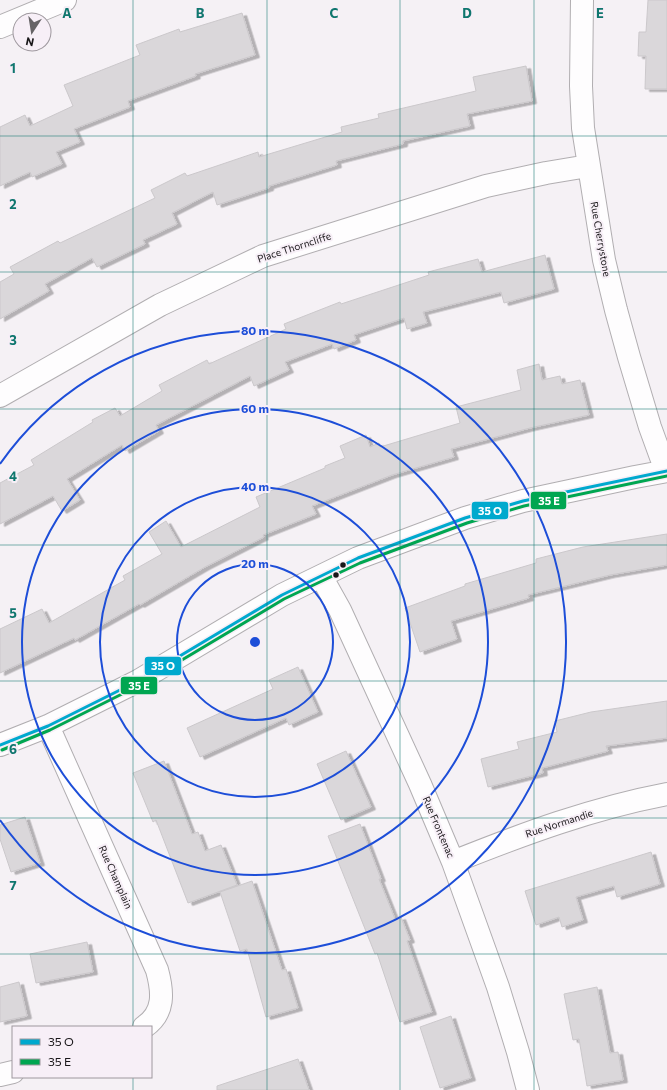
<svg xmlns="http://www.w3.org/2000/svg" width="667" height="1090" font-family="Commissioner,sans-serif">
	<defs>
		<filter id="shadow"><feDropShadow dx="4.5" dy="2.5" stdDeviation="0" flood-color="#0004"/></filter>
	</defs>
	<rect width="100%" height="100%" fill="#f5f1f5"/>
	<path fill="#dad7da" stroke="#cbc8cb" filter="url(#shadow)" d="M648,0H667V89H645L646,56H638L639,32H646Z
		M242,13L255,55L195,74L196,76L128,101L130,107L74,129L80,142L56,152L62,164L32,177L30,172L0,186V127L25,115L30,126L73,106L64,85L140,55L136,45L179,29L180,32Z
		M526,66L532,101L467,114L470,126L403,141V144L336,161L337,165L269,186V188L217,205L213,192L172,213L177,224L143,240L145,244L97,267L92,258L45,284L49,291L0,319V282L14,274L10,267L58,241L60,243L155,198L151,190L185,173L187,176L258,152L259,157L342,132L341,127L379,118L378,114L476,91L473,77Z
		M545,255L554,289L504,303L501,292L423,312L427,323L407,329L404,318L354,335L356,340L334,349L332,344L285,362L289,370L254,386L250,376L156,425L159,431L125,451L122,445L67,479L80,500L62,511L53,496L0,524V483L34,465L31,460L93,422L92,420L115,408L120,416L162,391L159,385L207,360L209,364L286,329L284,324L340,302L341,304L429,275L428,272L478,259L482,272Z
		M539,364L542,380L560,376L562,384L580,380L589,415L530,428L451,449L454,457L392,475L312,506L316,514L263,535L264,537L205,567L140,605L139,604L75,640L74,638L0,673V629L42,609L49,623L125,580L123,576L162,554L149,532L166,521L181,547L260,507L256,497L325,468V466L345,458L340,446L366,435L370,447L379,443L380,447L460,423L456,407L521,390L517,370Z
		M667,534V565L610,575L528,595L529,598L451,621L457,639L420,652L405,608L465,586V584L536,563V559L583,547Z
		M298,667L318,712L289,725L286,718L200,757L187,728L273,689L269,680Z
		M667,701V738L606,746L608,751L542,768L543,773L488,787L481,759L519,749L517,742L557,732L555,721L591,712Z
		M346,751L371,807L341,820L317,764Z
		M164,761L192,834L198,832L205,851L221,845L237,885L188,903L156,820L153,822L133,773Z
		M25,817L40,863L11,872L0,839V825Z
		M360,824L381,879H379L395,919L401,917L410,940L407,941L432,1012L400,1022L377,953L375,954L328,836Z
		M651,852L660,884L617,897L614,886L576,897L583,920L562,927L559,917L536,925L525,891Z
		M252,881L282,970L286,969L298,1008L266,1017L247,949L240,951L220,892Z
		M87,942L93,972L36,983L30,954Z
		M19,982L27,1016L0,1022V987Z
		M597,987L610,1053L618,1052L623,1080L587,1086L579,1039L573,1040L564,994Z
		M451,1016L471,1078L440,1088L420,1027Z
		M298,1059L309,1090H217V1086Z"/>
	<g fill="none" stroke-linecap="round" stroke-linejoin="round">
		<defs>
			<path id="minor" d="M582,0L581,86L583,128L604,260L616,310L629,357L650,427L666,471
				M0,27L65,0
				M0,396L160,305L263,256L486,186L546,173L588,166
				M321,576L340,610L420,784L453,862L498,987L518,1052L528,1090
				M48,726L157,970C163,992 165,1013 144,1027
				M0,745L48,726L138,681L282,595L358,558L465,518L523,501L635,477L667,471
				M453,862C523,834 593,808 667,794
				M0,1075L13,1072"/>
		</defs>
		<use href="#minor" stroke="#b1aeb1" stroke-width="24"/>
		<use href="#minor" stroke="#fefdfe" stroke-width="22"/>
		<defs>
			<path id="bus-1" d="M0,745L48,726L138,681L282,595L358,558L465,518L523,501L667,471"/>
			<path id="bus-2" d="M2,750L50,730L140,685L284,599L360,563L467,523L524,506L667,476"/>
		</defs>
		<use href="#bus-1" stroke="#f7eff7" stroke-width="6"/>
		<use href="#bus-2" stroke="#f7eff7" stroke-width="6"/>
		<use href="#bus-1" stroke="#00a9ce" stroke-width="3"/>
		<use href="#bus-2" stroke="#00a651" stroke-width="3"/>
	</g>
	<path fill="none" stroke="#0f766e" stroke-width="1" stroke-opacity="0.55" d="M133,0V1027M267,0V1090M400,0V1090M534,0V1090M0,136H667M0,272H667M0,409H667M0,545H667M0,681H667M0,818H667M0,954H667M133,1077V1090"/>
	<g fill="none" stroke="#1d4ed8" stroke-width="2">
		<circle cx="255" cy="642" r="78"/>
		<circle cx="255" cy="642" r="155"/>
		<circle cx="255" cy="642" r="233"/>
		<path d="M0 464A311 311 0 1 1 0 820"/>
	</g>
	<g fill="#191619" stroke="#f7eff7" stroke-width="1.5">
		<circle cx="343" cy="565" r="3.5"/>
		<circle cx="336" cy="575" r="3.5"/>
	</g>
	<g text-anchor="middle" stroke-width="4" stroke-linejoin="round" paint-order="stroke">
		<g font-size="10" fill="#191619" stroke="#f7eff7">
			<text transform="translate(601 239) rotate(80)" y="4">Rue Cherrystone</text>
			<text transform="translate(294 247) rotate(-18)" y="4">Place Thorncliffe</text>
			<text transform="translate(559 823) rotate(-18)" y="4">Rue Normandie</text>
			<text transform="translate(439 827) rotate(67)" y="4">Rue Frontenac</text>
			<text transform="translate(116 877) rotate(66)" y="4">Rue Champlain</text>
		</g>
	</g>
	<g font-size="13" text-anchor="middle" font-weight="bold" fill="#0f766e" stroke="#f7eff7" stroke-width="4" stroke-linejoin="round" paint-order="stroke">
		<text x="67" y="18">A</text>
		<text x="200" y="18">B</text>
		<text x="334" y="18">C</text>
		<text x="467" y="18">D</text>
		<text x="600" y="18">E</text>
		<text x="13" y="73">1</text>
		<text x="13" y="209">2</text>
		<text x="13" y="345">3</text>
		<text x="13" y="481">4</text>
		<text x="13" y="618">5</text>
		<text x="13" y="754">6</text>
		<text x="13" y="890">7</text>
	</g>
	<circle cx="255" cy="642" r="6" fill="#1d4ed8" stroke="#f7eff7" stroke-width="2"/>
	<g font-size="12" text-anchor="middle" font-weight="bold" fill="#1d4ed8" stroke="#f7eff7" stroke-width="4" stroke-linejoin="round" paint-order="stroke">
		<text x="255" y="335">80 m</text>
		<text x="255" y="413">60 m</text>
		<text x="255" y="491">40 m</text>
		<text x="255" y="568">20 m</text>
	</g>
	<g stroke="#f7eff7" stroke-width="1.5">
		<rect x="530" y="491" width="37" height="19" rx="4" fill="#00a651"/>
		<rect x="471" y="501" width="38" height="19" rx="4" fill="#00a9ce"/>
		<rect x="144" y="656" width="38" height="20" rx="4" fill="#00a9ce"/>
		<rect x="120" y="676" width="38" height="19" rx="4" fill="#00a651"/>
	</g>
	<g font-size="11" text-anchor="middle" font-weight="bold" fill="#fff">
		<text x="549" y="505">35 E</text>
		<text x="490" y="515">35 O</text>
		<text x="163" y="670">35 O</text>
		<text x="139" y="690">35 E</text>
	</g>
	<rect x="12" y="1026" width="140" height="52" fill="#f7eff7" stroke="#9e989e"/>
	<rect x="20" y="1039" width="20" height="6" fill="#00a9ce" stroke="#9e989e"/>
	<text x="48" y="1046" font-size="12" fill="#191619">35 O</text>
	<rect x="20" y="1059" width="20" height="6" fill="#00a651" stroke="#9e989e"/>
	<text x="48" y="1066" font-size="12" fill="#191619">35 E</text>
	<g transform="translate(32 32) rotate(192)"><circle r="19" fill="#f7eff7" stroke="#9e989e"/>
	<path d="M0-3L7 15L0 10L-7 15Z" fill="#666366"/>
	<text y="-6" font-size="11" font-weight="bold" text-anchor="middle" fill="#191619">N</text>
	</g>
</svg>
